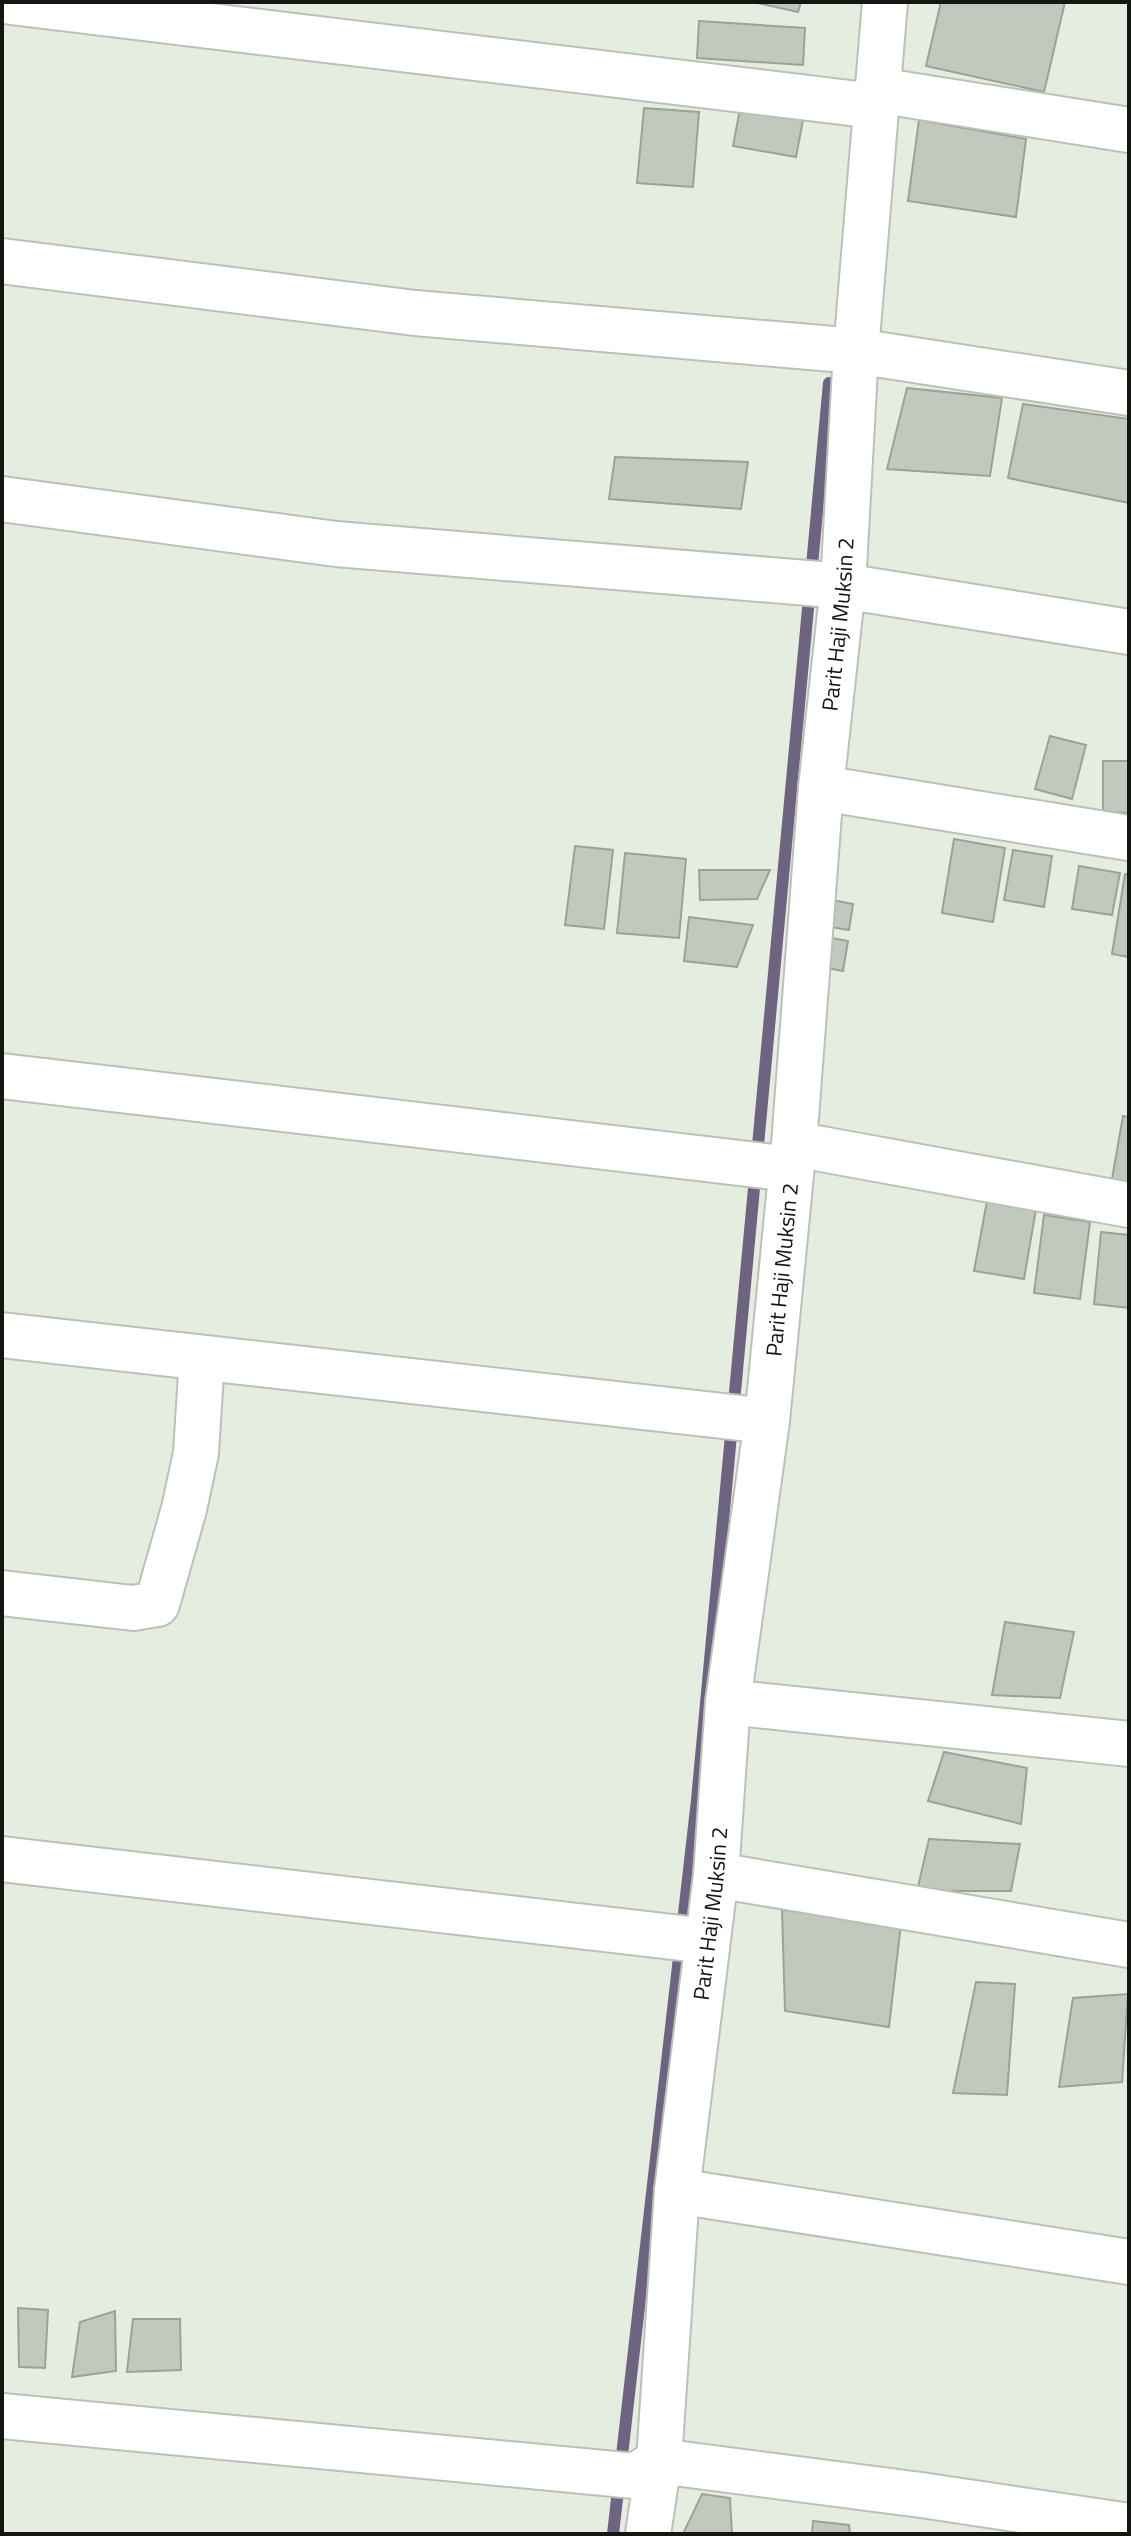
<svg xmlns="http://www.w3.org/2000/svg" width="1131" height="2536" font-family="'Titillium Web',sans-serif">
	<rect width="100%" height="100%" fill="#e5ede1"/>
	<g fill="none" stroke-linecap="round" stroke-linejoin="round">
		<path stroke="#6e6482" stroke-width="12" d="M613,2534L697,1800L829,383"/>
	</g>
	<path fill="#c1c8bd" stroke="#9ba297" stroke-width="2" d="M753,2H801L798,12Z
		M941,2H1065L1044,92L926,66Z
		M699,21L805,28L803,65L697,58Z
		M644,108L699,112L693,187L637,183Z
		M740,109L803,120L796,157L733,146Z
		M919,120L1026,139L1016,217L908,201Z
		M907,388L1002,398L990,476L887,469Z
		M1023,404L1129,419V503L1008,478Z
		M615,457L748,462L741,509L609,499Z
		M1050,736L1086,745L1072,799L1035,789Z
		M1103,761H1129V813L1103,812Z
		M954,839L1005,848L993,922L942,913Z
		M575,846L613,850L604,929L565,925Z
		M1013,850L1052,856L1044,907L1004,900Z
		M625,853L686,859L679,938L617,933Z
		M1079,866L1120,873L1112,915L1072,909Z
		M699,870H770L757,899L700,900Z
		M1125,874L1129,875V957L1112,954Z
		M817,897L853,904L849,930L813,924Z
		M689,917L753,925L737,967L684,961Z
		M816,935L848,941L843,971L811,965Z
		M1123,1116L1129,1117V1182L1112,1179Z
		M987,1201L1036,1209L1024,1279L974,1271Z
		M1044,1215L1090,1222L1080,1299L1034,1293Z
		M1101,1232L1129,1235V1308L1094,1304Z
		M1005,1622L1074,1632L1060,1698L992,1695Z
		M944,1752L1027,1768L1021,1824L928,1801Z
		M929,1839L1020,1844L1011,1891H917Z
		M782,1910L901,1924L889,2027L785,2011Z
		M976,1982L1015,1984L1007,2095L953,2093Z
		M1128,1994L1122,2082L1059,2087L1073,1998Z
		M18,2308L48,2310L45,2368L19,2367Z
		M115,2311L116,2371L72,2377L80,2322Z
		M133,2319H180L181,2370L127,2372Z
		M702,2494L730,2498L732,2534H683Z
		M813,2521L849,2525L850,2534H812Z"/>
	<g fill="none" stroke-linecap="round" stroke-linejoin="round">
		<defs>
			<g id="street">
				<path d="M11,2L875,106"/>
				<path d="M877,90L1129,130"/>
				<path d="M2,261L415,313L856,351L1129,393"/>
				<path d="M2,499L336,544L843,586L1129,632"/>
				<path d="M821,788L1129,838"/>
				<path d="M2,1076L791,1169"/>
				<path d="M794,1144L1129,1205"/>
				<path d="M2,1335L767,1421"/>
				<path d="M2,1593L133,1608L157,1604L184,1509L196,1453L202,1358"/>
				<path d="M728,1702L1129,1744"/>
				<path d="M2,1859L707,1941"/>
				<path d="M716,1875L1129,1945"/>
				<path d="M677,2191L1129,2262"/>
				<path d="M2,2416L635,2476L659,2461L921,2495L1129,2526"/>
				<path id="s1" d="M648,2534L659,2461L677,2191L716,1875L728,1702L767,1421L794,1144L821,788L843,586L856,351L885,2"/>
			</g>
		</defs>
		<use href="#street" stroke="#bac2b6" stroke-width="48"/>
		<use href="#street" stroke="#fff" stroke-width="44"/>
	</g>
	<g text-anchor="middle" stroke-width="6" stroke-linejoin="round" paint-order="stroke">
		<g font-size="22" fill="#141612" stroke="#e5ede1">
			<text dy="8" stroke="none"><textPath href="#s1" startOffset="1920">Parit Haji Muksin 2</textPath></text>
			<text dy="8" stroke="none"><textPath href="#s1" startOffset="1272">Parit Haji Muksin 2</textPath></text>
			<text dy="8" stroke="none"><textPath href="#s1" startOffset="624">Parit Haji Muksin 2</textPath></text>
		</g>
	</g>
	<rect width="1131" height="2536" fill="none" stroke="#141612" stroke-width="8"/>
</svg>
